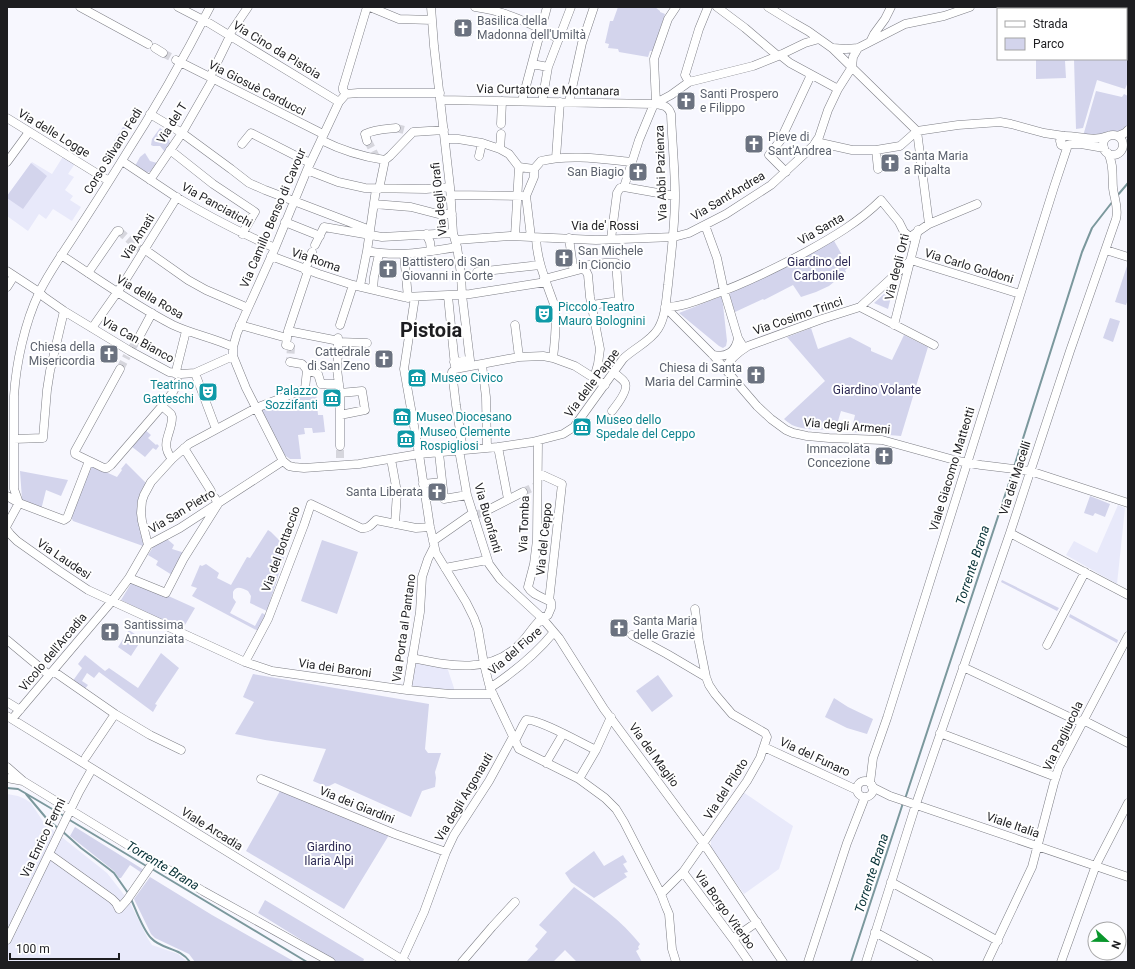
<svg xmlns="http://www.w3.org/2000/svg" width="1135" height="969" font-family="Roboto,sans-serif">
	<rect width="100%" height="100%" fill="#f7f7fe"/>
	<path fill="#e8e9fa" d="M1071,7H1128V55L1126,54V9H1071Z
		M64,155L76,162L68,174L74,177L65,190L73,196L70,200L81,207L72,221L53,209L46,219L39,214L28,231L7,216V196L32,162L52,174Z
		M1118,505L1125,508L1117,584L1066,555L1074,541L1097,553Z
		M413,661L447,667L454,688V693L410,687Z
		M743,792L793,826L779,869L744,894L711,848V839Z
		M7,794L18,796L25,799L31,803L44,823L107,873L129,901L148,939L152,945L178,954L188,962H7Z"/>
	<path fill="#d3d4ec" d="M618,7H644L649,8L650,7H655L660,11V12L665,14L653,51H650L648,57L619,52L618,49L608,48L609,44L605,43L610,21H613Z
		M1126,54L1128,55V82L1125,89L1097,80L1083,128L1076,129L1074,59H1126Z
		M1036,59H1072V60L1065,61L1066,78L1036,79Z
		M1096,91L1122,97L1124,94L1128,96V124L1122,130L1108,138L1083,136Z
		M135,108L140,111L119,144L114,141Z
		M160,128L168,134L170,144L165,152L160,146H153L151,145L152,139Z
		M145,153L150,161L157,163L152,171L146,173L135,166L140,157Z
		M31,163L47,176L23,209L7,198V196Z
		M833,239L849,267L845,270L846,272L829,286L816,292L801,297L793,285L764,300L763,299L735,312L729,296L731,292Z
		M1128,263V299L1126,305L1115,302Z
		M894,285L888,309L874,303Z
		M722,296L727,341L726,346L723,348L719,346L679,313Z
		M1110,318L1120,321L1113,342L1103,338Z
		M811,328L818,349L850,337L871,348V351L892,360L904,335L928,347L901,436L851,432L855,415L841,411L836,428C825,431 802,430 792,425C789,423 786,421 784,419L825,381L787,337Z
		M309,392H316L318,415H323L325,432L313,433L312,428H304L305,434L298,435L301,459H290L283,454L261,410Z
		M144,429L151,435L148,438L156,445L157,444L159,446L156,450L153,448L145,457L131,446Z
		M126,463L146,483L140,494L137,504L145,543L143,546L73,521L71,517L90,465L117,477L122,470L121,469Z
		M20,471L68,480L61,496L46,490L41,510L23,501L22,499Z
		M1090,496L1110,504L1105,517L1095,513L1093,516L1084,513Z
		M268,530L271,532L287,548L267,611L250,603L251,596L248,591C242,588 236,585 233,592V598L236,602L230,613L255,626L262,613L266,615L260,632L192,596L197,588L191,586L200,565L202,566L206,564L219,573L217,578L231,585L247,557L250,558Z
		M166,538L174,545L172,549L185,553L172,575L156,565L158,561L148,555L153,547Z
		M322,540L358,552L337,614L301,601Z
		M1002,580L1059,608L1057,611L1001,582Z
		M132,582L164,594L195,608L182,630L121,600Z
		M1070,614L1118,640L1117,643L1069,617Z
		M129,630L142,639L131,656L118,647Z
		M161,653L179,668L155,704L157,705L153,712L99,672L94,678L87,673L82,681L88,685L84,690L72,682L82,668L78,664L85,655L105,671L109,668L138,688Z
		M253,674L429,704L425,749L428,753H441L435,772L436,778L435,787L422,791L411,817L335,783L327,787L313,781L326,749L265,740L235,734L254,702L243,697Z
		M658,675L673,696L652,712L636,691Z
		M834,698L848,707L873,719L867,734L847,728L825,717Z
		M280,791L389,835L344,909L246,851Z
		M75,827L144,870L142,873L130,865L121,878H119L114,871L70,836Z
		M594,851L604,866L623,855L627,862L623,864L628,872L624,873L627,877L594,898L571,882L565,873Z
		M150,877L212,915L295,962H195L189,954L155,938L151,934L134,899Z
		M574,887C598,904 622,921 640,944L638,947L639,949L636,951L642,962H577L565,950L553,962H526L538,949L535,946L547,932L539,925Z
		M265,900L364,959L363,962H337L258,913Z"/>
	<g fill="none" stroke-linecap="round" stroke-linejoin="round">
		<path stroke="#7b989d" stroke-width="2" d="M1117,196L1128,183
			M1014,467L1082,252L1092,228L1113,201
			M7,788L18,789L25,793L64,816
			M26,794L47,819L58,828
			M905,799L1013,471
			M68,819L148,867
			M62,831L81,848L109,869L114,873L128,893
			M152,869L307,962
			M131,899C136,910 143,930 151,938C162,950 180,947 190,962
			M851,962L903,803"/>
		<path stroke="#d6d6dd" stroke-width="8" stroke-dasharray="8 4" stroke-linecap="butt" d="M163,53L176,60
			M396,128L404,130
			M367,141L369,143L377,159
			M119,231L141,250
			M463,274L477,272
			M290,346L291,347L290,362
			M132,348L138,339
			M120,369L127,356
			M340,458V446
			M523,492L536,486
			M476,515L486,511"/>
		<defs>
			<path id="minor" d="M80,7L148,44
				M178,7L209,23L339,102
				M370,7L399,19L432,20
				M431,7L434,46L450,187L453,233L457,247L461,274L462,295L470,360L454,362
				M475,7C506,11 532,24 559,39
				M717,7L745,28L778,56
				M768,7L794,23L808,31L832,48L917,131
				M229,35L248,7
				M871,40L874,34L885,19L891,7
				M155,48L163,53
				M833,48L846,49L858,48L905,24L944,16L970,7
				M780,55L790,63L838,89
				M176,60L323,134
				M532,64L548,67
				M852,67L853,57L858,48
				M210,77L230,36
				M689,82L685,75L699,29L708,7
				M346,94L339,102L307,170L275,248L248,308L237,333L233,347V356L246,388L283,461L289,466L294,467L304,468L359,464L419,454L498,447L532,442L563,434L574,427L623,359C634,348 650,342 658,329C666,316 666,299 668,285C671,255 675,226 675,196C675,169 672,141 671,114C668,105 662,105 654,104L441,100
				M346,94L358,93H440
				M346,94L343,90V87L367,7
				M522,101L547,7
				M542,102L548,67L571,7
				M569,102L582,43L594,7
				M656,103L654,59L668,19L676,7
				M654,104L671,95L689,82L753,66L778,56L805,43L819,39
				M150,114L182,133L231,169L249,183L265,190L370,230
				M7,118L109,181
				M501,124L502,101
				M917,131L958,125L1000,122L1011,124L1044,133L1064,136
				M917,131L929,224
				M1103 145a10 10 0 1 1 20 0a10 10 0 1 1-20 0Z
				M1118,136L1125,133L1128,130
				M445,139H458L482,143L500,149L509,154L519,167
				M321,140C341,150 363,157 385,160
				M367,141L365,134C375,129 386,129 396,128
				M816,142L852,150H876L900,146L917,131
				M242,144L251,133L310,163
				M1104,148L1081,144H1073L1063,146L1061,145L1060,141L1063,137L1065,136C1079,136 1094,142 1108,136
				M500,149L501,134
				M170,150L213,184L255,212L242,234
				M876,150L878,169
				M479,156L482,143
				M556,158L560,102
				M122,161C140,173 158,185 176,197C208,216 241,233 275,248
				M7,162L29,132
				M307,170L338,182L365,188L426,189L450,187
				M786,172L769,155L780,141L811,75
				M150,180L182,133L213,79
				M624,187L639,140L654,104
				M379,189L385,160L390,156L413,132L444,130
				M451,195L522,196
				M374,204L411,207L438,214H452
				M285,222L320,236
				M705,225L717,258L724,291L738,338L744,348
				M426,234L430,242L431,251
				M515,236L519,167L534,169
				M531,237L526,196L534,177V169L541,161C570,154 602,159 632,162
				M536,238C537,262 547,284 555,307C557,324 555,341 553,358
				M569,238L573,267L582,269L586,271L588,275L590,297L600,349L598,364L594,378
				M611,239L617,193L620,188L624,187L675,196
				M456,240L510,236L596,240L674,237L689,233L726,214L771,185L813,146L819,137L828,110L838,89L852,67
				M315,245L324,227L382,237L453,233
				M144,249L188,280L206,290L248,308
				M1106,250L1128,257
				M367,251C397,257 428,252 457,247
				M404,254L408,298
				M61,255C98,279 134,305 173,325C192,334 214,338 233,347
				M271,256L319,274L353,285L404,297L470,294L546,282
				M911,260L1020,294
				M305,270L312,252
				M7,271L39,292L44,297L64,311L130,351L169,372L181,374L195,373L233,356
				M477,272L540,265
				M88,273L117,231H119
				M544,279L582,269L589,265L605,263H616L619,301L592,305
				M360,286L367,251L376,189
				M7,287L14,276
				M373,289L374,277L379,254
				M448,296L455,366
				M415,297L404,369L419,454L430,527L436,553L466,602L474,618L478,629L484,664L490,688L519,749L579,779L605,798L616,809L624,822L661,894L666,907L669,914L672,949L676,962
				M665,307L713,355L757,406L771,419L786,430L793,433L807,436L829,438L882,440L958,461L981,465L1030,471L1128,503
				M665,307C682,307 696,301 712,295C745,284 776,268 806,252C833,237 859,222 881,200L899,222L904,232L910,237L929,224L977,204
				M860,307L910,261
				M240,325L287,338
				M340,325L353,285
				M515,325L519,357
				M894,325L918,230
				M92,328L123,284L177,197
				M288,331L334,340L338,342L367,343
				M338,338V354L337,369L340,393V446
				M138,339L152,313
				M290,346L286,345L288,331L308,271
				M713,355C726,358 736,352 738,338
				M290,362L302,364L303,365L307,370L318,374L321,384H339
				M482,365L486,397L487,448
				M120,369L75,451V454L77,455L104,468H107L111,465L162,406L173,392L178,382
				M455,369L519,357L543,356L553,358L575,366L605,385
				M455,369L452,372L456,405L463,450
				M725,369C729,360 740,351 748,346L822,319L860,307L934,345
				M195,373L216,429
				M176,374L177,367L186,331
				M340,393L362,391L365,410L340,415
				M162,406L171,414L172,417C172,434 159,443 172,459
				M612,411C616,406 629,390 625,383C623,379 617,376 614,372
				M14,439L43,438L47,390L50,371L64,311
				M498,447L508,499
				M184,448L211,491
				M459,450L467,495L489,564L500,579L542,618L559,638L604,709L704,844L783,962
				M439,453L444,499L467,495
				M391,459L397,492L395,524
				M538,473L562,484L549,601
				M423,484L442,482
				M7,496L19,503L64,520L67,518L89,461
				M19,503L14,489V396C16,363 25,322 39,293C48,274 61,256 72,239C89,213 105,188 121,162C153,112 183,60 210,7
				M486,511L523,492
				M7,525L19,503
				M7,530L10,534L17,541L58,570L88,590L245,662L272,671L407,690L450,694H493
				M1010,533L1128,595
				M433,541L473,513
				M148,545L142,521L141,513L142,501L144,495L151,482L172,459L189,444L256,408L305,389L307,370
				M445,568L487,560
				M129,578L166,593L184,558L218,504L215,498
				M632,635L667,654L706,677
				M7,640L49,675
				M1047,645L1085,572
				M412,658C450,666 490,675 521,643C530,634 536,620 548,615L551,608V602C543,597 532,595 528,587L534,564L537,540L538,441
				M245,662L268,619L304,525L311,504L361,528C368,529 371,525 376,520L416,528L430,527
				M963,667L1082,723
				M53,671L115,714L86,757
				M490,688C514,672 536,654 554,632
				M407,690L420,612L422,577L428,559L434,547
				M7,702L20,710
				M115,714L150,735L181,750
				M7,716L406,962
				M12,719L112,601L129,578L148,545L180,528L283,461
				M1083,720L1128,743
				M940,733L1056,777
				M515,741L523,725L526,720C537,718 583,744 596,750
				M764,747L857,790
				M546,763L563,734
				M7,767L23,781L203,891L331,962
				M7,778L23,781
				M261,779L395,834L446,852
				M579,779L596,750L611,717
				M857 789a8 8 0 1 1 16 0a8 8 0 1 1-16 0Z
				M870,783L873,758L887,718L1054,187L1068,145
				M872,787L890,796L1128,877
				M49,854L112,899L116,903L119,909L127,900L154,861
				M683,872L733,939L749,962
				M891,882L998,941
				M661,894L683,872L747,781L760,758L767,737L765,733L732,714L715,694L709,685L706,677L699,642L695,609
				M875,932L929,962
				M733,939L757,922
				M7,940L79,792L92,769
				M402,960L424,912L446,852L454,835L489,781L513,737
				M462,962L492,927L515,902
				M808,962L847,843L865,797
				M866,962L916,804L1010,533L1070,351L1116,219C1119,208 1114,198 1113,188C1112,176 1114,164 1108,153
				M987,962L1032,867L1054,783L1059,767L1128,636
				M1061,962L1096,865L1128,803"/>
		</defs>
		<use href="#minor" stroke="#7d7e85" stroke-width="9"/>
		<use href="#minor" stroke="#fff" stroke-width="8"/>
	</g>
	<defs>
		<symbol id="church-square" viewBox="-11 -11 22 22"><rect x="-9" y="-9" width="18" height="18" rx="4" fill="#6b7280" stroke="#fff"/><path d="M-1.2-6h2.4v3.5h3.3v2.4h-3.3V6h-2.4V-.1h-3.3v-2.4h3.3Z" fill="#fff"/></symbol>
		<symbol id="theatre-square" viewBox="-11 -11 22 22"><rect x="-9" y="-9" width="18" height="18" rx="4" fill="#0f9aa8" stroke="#fff"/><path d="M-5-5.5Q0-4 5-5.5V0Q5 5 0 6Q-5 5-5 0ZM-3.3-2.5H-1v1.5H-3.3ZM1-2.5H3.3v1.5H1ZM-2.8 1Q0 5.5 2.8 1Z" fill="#fff"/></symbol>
		<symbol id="museum-square" viewBox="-11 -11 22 22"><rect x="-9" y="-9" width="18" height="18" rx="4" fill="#0f9aa8" stroke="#fff"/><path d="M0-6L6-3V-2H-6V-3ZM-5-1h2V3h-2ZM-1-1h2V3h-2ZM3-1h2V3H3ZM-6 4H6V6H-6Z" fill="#fff"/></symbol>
	</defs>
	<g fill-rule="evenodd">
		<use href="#church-square" x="452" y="17" width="22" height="22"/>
		<use href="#church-square" x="675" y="90" width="22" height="22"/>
		<use href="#church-square" x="743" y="133" width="22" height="22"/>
		<use href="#church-square" x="879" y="152" width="22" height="22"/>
		<use href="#church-square" x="627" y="161" width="22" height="22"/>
		<use href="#church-square" x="553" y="247" width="22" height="22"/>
		<use href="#church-square" x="377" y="258" width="22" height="22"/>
		<use href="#theatre-square" x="533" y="303" width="22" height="22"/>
		<use href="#church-square" x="98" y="343" width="22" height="22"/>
		<use href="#church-square" x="373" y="348" width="22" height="22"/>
		<use href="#church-square" x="745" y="364" width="22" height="22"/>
		<use href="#museum-square" x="406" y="367" width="22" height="22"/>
		<use href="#theatre-square" x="197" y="381" width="22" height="22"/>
		<use href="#museum-square" x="321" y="387" width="22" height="22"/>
		<use href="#museum-square" x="391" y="406" width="22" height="22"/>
		<use href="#museum-square" x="571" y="416" width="22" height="22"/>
		<use href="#museum-square" x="395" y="428" width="22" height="22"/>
		<use href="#church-square" x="873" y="445" width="22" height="22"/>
		<use href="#church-square" x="426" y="481" width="22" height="22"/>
		<use href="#church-square" x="608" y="617" width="22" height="22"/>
		<use href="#church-square" x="99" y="621" width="22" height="22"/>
	</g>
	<g text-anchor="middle" stroke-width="4" stroke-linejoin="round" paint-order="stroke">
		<g font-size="12" fill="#5b616d" stroke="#fff" text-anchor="start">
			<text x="477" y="25">Basilica della<tspan x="477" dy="14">Madonna dell'Umiltà</tspan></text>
			<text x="700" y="98">Santi Prospero<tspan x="700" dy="14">e Filippo</tspan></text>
			<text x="768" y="141">Pieve di<tspan x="768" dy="14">Sant'Andrea</tspan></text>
			<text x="904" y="160">Santa Maria<tspan x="904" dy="14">a Ripalta</tspan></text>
			<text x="624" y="176" text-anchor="end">San Biagio</text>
			<text x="578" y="255">San Michele<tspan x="578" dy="14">in Cioncio</tspan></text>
			<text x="402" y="266">Battistero di San<tspan x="402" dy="14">Giovanni in Corte</tspan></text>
			<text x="95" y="351" text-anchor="end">Chiesa della<tspan x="95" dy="14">Misericordia</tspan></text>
			<text x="370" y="356" text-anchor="end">Cattedrale<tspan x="370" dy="14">di San Zeno</tspan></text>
			<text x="742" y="372" text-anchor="end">Chiesa di Santa<tspan x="742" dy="14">Maria del Carmine</tspan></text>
			<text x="870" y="453" text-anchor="end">Immacolata<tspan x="870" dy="14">Concezione</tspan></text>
			<text x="423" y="496" text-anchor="end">Santa Liberata</text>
			<text x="633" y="625">Santa Maria<tspan x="633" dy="14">delle Grazie</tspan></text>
			<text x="124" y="629">Santissima<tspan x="124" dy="14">Annunziata</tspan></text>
		</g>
		<g font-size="12" fill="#1d1d20" stroke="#fff">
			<text transform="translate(277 50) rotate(31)" y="4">Via Cino da Pistoia</text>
			<text transform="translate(257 88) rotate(27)" y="4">Via Giosuè Carducci</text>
			<text transform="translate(548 90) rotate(1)" y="4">Via Curtatone e Montanara</text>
			<text transform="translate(172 123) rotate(-58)" y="4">Via del T</text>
			<text transform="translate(54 133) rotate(31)" y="4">Via delle Logge</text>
			<text transform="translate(113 151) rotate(-58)" y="4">Corso Silvano Fedi</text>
			<text transform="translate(661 173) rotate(-92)" y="4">Via Abbi Pazienza</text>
			<text transform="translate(728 196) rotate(-31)" y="4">Via Sant'Andrea</text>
			<text transform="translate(439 199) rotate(-96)" y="4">Via degli Orafi</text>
			<text transform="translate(217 205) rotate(29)" y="4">Via Panciatichi</text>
			<text transform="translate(273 218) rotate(-67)" y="4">Via Camillo Benso di Cavour</text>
			<text x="605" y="230">Via de' Rossi</text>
			<text transform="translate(821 229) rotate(-30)" y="4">Via Santa</text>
			<text transform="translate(138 237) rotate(-58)" y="4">Via Amati</text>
			<text transform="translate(316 260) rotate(19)" y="4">Via Roma</text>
			<text transform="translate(969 266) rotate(17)" y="4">Via Carlo Goldoni</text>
			<text transform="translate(897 267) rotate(-76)" y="4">Via degli Orti</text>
			<text transform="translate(150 297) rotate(30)" y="4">Via della Rosa</text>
			<text transform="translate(798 316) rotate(-19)" y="4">Via Cosimo Trinci</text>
			<text transform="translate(138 340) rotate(29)" y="4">Via Can Bianco</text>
			<text transform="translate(592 383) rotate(-53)" y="4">Via delle Pappe</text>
			<text transform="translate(847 426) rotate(5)" y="4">Via degli Armeni</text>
			<text transform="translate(952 469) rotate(-73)" y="4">Viale Giacomo Matteotti</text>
			<text transform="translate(1015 478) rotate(-72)" y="4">Via dei Macelli</text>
			<text transform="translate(182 511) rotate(-31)" y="4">Via San Pietro</text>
			<text transform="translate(488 518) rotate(74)" y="4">Via Buonfanti</text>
			<text transform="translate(524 524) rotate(-88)" y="4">Via Tomba</text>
			<text transform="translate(544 539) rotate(-84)" y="4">Via del Ceppo</text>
			<text transform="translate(281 549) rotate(-70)" y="4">Via del Bottaccio</text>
			<text transform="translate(64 559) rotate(34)" y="4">Via Laudesi</text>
			<text transform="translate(404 628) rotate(-82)" y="4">Via Porta al Pantano</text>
			<text transform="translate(515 651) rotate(-41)" y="4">Via del Fiore</text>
			<text transform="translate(53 652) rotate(-50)" y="4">Vicolo dell'Arcadia</text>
			<text transform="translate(335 668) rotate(8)" y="4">Via dei Baroni</text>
			<text transform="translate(1063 736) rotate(-64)" y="4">Via Pagliucola</text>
			<text transform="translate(654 755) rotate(54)" y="4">Via del Maglio</text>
			<text transform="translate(815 757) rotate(25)" y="4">Via del Funaro</text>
			<text transform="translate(726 789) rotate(-57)" y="4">Via del Piloto</text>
			<text transform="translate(464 797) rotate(-59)" y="4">Via degli Argonauti</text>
			<text transform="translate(357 805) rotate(22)" y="4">Via dei Giardini</text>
			<text transform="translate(1013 825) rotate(19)" y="4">Viale Italia</text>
			<text transform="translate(212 829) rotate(32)" y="4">Viale Arcadia</text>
			<text transform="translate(43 838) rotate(-64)" y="4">Via Enrico Fermi</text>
			<text transform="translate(725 910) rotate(54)" y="4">Via Borgo Viterbo</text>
		</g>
		<g font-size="12" fill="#2d2a55" stroke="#fff">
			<text x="819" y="266">Giardino del<tspan x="819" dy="14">Carbonile</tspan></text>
			<text x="877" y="394">Giardino Volante</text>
			<text x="329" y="851">Giardino<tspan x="329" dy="14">Ilaria Alpi</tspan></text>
		</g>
		<g font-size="12" fill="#0d838f" stroke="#fff" text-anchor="start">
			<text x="558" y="311">Piccolo Teatro<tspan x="558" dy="14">Mauro Bolognini</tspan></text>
			<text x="431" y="382">Museo Civico</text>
			<text x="194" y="389" text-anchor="end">Teatrino<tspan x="194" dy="14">Gatteschi</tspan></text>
			<text x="318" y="395" text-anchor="end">Palazzo<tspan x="318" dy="14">Sozzifanti</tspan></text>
			<text x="416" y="421">Museo Diocesano</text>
			<text x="596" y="424">Museo dello<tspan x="596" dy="14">Spedale del Ceppo</tspan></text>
			<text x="420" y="436">Museo Clemente<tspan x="420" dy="14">Rospigliosi</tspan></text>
		</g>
		<g font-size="13" font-style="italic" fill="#073137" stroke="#fff">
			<text transform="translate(972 565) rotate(-72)" y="5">Torrente Brana</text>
			<text transform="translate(163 865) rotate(31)" y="5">Torrente Brana</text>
			<text transform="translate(871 873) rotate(-72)" y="5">Torrente Brana</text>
		</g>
		<g font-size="20" font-weight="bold" fill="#1d1d20" stroke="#fff">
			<text x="431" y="337">Pistoia</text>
		</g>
	</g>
	<rect width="1135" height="969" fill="none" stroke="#1d1d20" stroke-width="16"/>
	<rect x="997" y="8" width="130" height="52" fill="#ffffff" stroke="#a5a5a6"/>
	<rect x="1005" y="21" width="20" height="6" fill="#ffffff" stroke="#a5a5a6"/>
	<text x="1033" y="28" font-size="12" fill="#1d1d20">Strada</text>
	<rect x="1005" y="38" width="20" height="12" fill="#d3d4ec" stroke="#a5a5a6"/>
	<text x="1033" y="48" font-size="12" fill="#1d1d20">Parco</text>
	<g transform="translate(1107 941) rotate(112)"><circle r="19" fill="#ffffff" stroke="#a5a5a6"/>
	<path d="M0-3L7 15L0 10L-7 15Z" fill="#09962c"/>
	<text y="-6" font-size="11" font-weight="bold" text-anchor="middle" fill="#1d1d20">N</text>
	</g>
	<path d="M10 953v6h109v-6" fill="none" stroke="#1d1d20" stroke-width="2"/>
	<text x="16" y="953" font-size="12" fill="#1d1d20" stroke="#ffffff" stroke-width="3" paint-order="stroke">100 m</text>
</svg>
